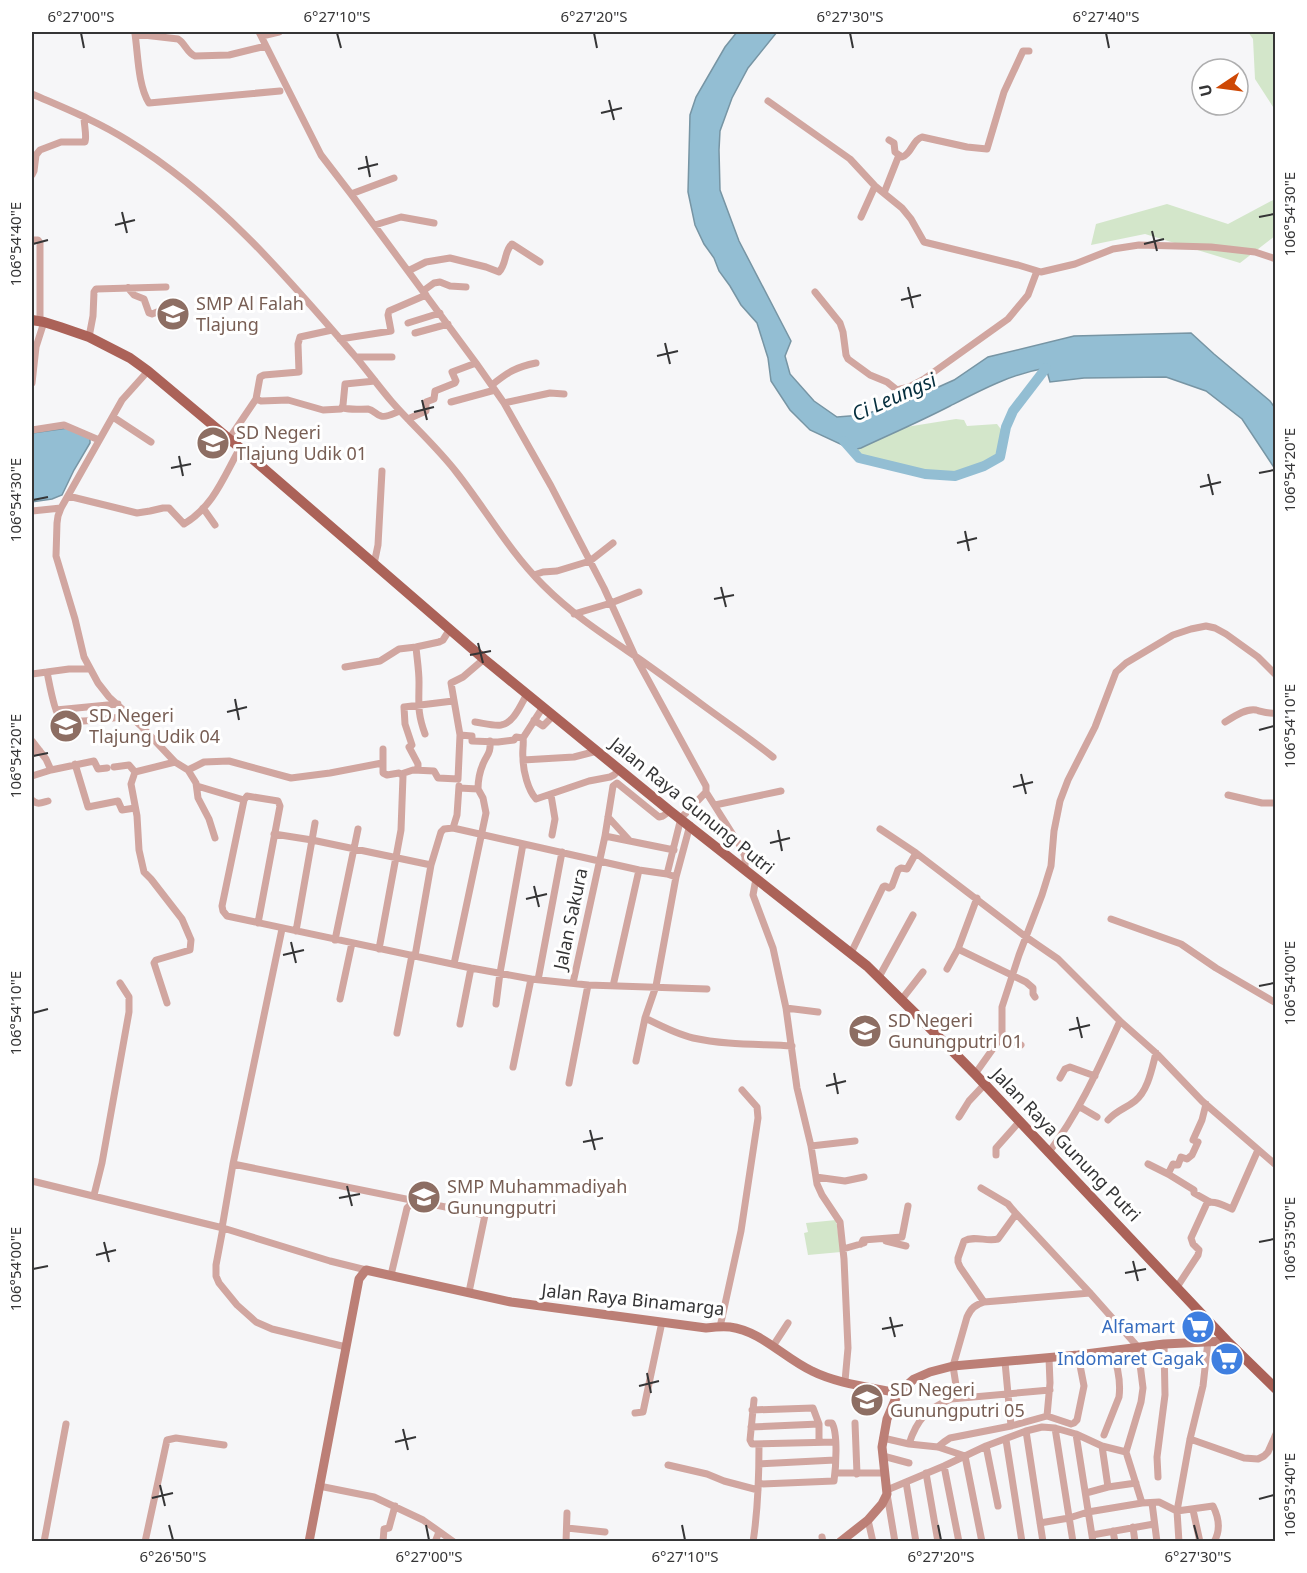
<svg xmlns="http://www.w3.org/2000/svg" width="1307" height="1573" font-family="'Noto Sans',sans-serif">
	<rect width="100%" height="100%" fill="#f6f6f8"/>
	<path fill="#d3e6ca" d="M1248,32H1275V110L1255,79L1253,39Z
		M1275,199V236L1240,263L1145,234L1091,245L1096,224L1167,204L1228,224Z
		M956,419L964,420L967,426L997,424L1003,432L1000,457C987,464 972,472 957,475C933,480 884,464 859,458L853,450L906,427Z
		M836,1220L841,1252L808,1255L804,1233L808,1232L806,1223Z"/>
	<path fill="#93bed3" stroke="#7795a4" stroke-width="1.5" d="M737,32H777L748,68L732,98L720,131L719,150L720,190L739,241L791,341L785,356L790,374L814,401L837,417L862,415L905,402L954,380L988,357L1074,336L1191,333L1214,354L1270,401L1275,408V469L1242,419L1206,391L1166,377L1084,378L1050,382L1046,368C1011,374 981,390 950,406C921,421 891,434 861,448L853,450L810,430L790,410L771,381L768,358L757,323L741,305L730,286L719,271L714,258L704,244L695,225L688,192L690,115L696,97L725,47Z
		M68,428L90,438V443L74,470L62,495L52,499L32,502V433Z"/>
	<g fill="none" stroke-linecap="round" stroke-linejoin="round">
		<path stroke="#93bed3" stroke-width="10" d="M844,441L859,458L925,474L955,476L984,466L1000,457L1006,427L1013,411L1046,368"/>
		<path stroke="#d1a6a0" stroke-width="7" d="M137,32L135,34C138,54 138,86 149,103L280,91
			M259,32L321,155L351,194L476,363L504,403L551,486L604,588L635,656L706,786V792L742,849L745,857V868
			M135,34L178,39C185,43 187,53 195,56L229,55L266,46
			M262,36L279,32
			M32,94C64,108 97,121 127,140C217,195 286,276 354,355C367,370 379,387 392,402C413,426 437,447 457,473C486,510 509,551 543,585C572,614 601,633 635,656C658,672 681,689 704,706C727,723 751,739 773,757
			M768,101L850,159L875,186L902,208L911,219L924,242L1018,265L1041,272L1075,264L1113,249L1139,245L1211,247L1255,252L1276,259
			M899,155L902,157C912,154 912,140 922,137L967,147L987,149L1004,92L1023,51H1029
			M32,175L34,171L36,155L40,150L61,142H85C87,136 84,125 84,117
			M884,193L899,155L895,152L894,143L889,140
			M351,194L394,178
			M861,217L875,186
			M375,225L401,217L434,223
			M32,240H38L40,243V321
			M408,271L426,262L450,258L486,267L499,272C507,263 504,251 512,244L540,262
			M128,288L134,295L144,299L149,313L152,314L157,312
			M423,291L434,283L440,282L450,286L466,287
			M815,292L840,323L843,332L846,355L848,359L870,375L887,382L897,390L909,387L924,379L1008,319L1028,295L1037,271
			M408,323L440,313
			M332,330L300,337L298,344L299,372L264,375L260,377L256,399L261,401L288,400L323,410L341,409L343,405L345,384L375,381
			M415,333L448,324
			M89,337L93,316L94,292L96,289L166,287
			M340,339L391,331L388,315L389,311L426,295
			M356,357H392
			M148,371L122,400L61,508L58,516L57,523L56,556L75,619L84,657L98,683L109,697L142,727L175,762L188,770L196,783L198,798L209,819L215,838
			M32,383L36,347L44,322
			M492,385C508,372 516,367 536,363
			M451,402L495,390
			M504,403L550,393L564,394
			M343,408C351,410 359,409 368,409C374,410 376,415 381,416C387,418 394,413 400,411
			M113,417L151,442
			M408,419L426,411V402L434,399L435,391L455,383L456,381L452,372L476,363
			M32,430L64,425L99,440
			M229,439L256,399
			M68,496L137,513L150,511L163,508H169L184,524C214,506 224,476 240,448
			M203,508L215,525
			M32,511L61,508
			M374,564L378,545L382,471
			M534,575L543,572L557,571L590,561L613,543
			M574,614L611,603L639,592
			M416,647C417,659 419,670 419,682C419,704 417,712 425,734
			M345,667L380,661L399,649L416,647L439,642L443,640L450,629
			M47,672C49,681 54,712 60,718C68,726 117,717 130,716
			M32,674L69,669H90
			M56,710L118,704
			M534,720L543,726L553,716
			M475,722C483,723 493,726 501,725C514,723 521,704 527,694
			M1225,722C1233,717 1246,708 1256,710C1263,712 1268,714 1276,713
			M460,735L451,683L463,677L484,659
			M523,738L543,707
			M32,741L46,759L51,770L32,776
			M32,754L40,751
			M523,760L574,757L597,751
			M75,764L88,807L118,801L122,810L135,808
			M114,767L129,765L135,772
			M51,770L94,761L98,769L107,768
			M188,770L204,762L229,761L291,778L330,773L382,763
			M418,770V764L409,747L412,745L405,724L404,707L453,701
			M401,774L413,770L434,771L438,778L458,779L460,735L472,736V741L498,742L514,740L516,737L523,738C524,744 522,751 523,758C523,771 528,790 536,799L589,781L610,777L614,775L620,769
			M197,786L244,800
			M459,788L478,789C478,782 480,771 483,764C487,754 491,754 490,741
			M551,795L555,819L552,835
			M1228,795L1262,803H1276
			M32,800C37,805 41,803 48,801
			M715,805L781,791
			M608,817L630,841
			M453,828L457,815L459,786
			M880,829L916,853L1026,937L1058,959L1120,1021L1156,1053L1202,1101L1276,1165
			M274,834L312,840L431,865
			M605,836L674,850
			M667,874L681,818L706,792
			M758,881L755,884L753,895L773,948L786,1008L797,1088L811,1146L817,1184L822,1195L840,1222L844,1259L848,1348L845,1381
			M1111,919L1181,944L1216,968L1276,1003
			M258,923L280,806L278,801L247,796L244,800L222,906L223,911L227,916L471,968L531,979L588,985L707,989
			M296,931L315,823
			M335,940L358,829
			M379,949L401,830L403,776L399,773L387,775L383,773V749
			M958,949L977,898
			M851,953L883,887L885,886L889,888L892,886L898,870L901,868L907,869L916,853
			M415,956L431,865L441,832L444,829L453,828L639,870L667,874L676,877
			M454,964L486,813L483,798L478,789
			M947,969L958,949L1026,982L1033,988V994L1035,997
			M879,977L913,915
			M538,980L562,852
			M573,983L605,836L613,786L617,783L659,817L663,816L670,811
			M613,986L639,870
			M340,999L352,943
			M902,999L923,972
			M167,1003L154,963L156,960L190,950L191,940L182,919L151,879L144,872L139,850L137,816L131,784L135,772L175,762
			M496,1004L500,973L523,844
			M786,1008L818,1012
			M645,1018C661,1026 676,1034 693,1038C725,1045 759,1044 792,1046
			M460,1024L471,968
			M397,1033L412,955
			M1002,1036L1021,1045
			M636,1061L645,1018L656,986L676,877L690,825
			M513,1067L531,979
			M975,1074L1002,1036V1007L1019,955L1042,895L1051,866L1054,831L1060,801L1068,780L1095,727L1116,672L1126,663L1173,635L1191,629L1206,626L1215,628L1226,634L1258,657L1276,675
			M1060,1078L1065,1069L1070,1067L1095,1076
			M569,1083L588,985
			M1080,1107L1097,1117
			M959,1117L969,1101L985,1084
			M1108,1120C1117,1110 1125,1109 1135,1101C1148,1091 1152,1068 1156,1053
			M811,1146L855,1141
			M1049,1152C1080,1111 1099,1067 1120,1021
			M996,1155V1148L1020,1121
			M233,1164L485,1215L469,1292
			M1148,1164L1168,1174L1173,1164L1178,1165L1181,1157L1187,1159L1192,1155L1198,1142L1193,1140L1202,1120L1206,1104
			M1168,1174L1194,1190V1193L1210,1202
			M816,1177L845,1181L864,1177
			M32,1181L223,1228L330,1261L366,1270
			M981,1188L1008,1204L1012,1209L1090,1293L1138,1347
			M94,1195L102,1163L129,1012V997L120,983
			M222,1228L233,1164L282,929
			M223,1228L216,1265V1276L219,1283L237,1305L256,1322L272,1329L346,1347
			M886,1241L906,1246
			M861,1244L863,1240L902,1237L908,1206
			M843,1249L864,1243
			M391,1275L407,1208L414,1201
			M1177,1287L1198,1255L1199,1250L1193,1244L1191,1238L1207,1203C1215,1200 1225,1206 1232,1209L1258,1150
			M984,1302L960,1267L958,1262V1258L964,1241C975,1235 986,1242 998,1239L1016,1214
			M720,1327L741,1231L758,1118L757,1107L742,1090
			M1208,1341L1203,1386L1190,1439L1177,1511L1213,1506C1219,1518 1221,1530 1214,1542
			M773,1346L788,1323
			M1005,1362L1011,1426L1047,1416
			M958,1398L953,1366L967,1317C971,1308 975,1305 984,1302L1090,1293
			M754,1400L750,1440L752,1444L835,1442
			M752,1410L813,1408L819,1424V1442
			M635,1413L643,1412L662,1322
			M1047,1416L1071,1424L1074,1423L1077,1420L1084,1386L1078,1355
			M1047,1416L1050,1383L1049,1358
			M855,1423L857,1474
			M751,1427L819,1424
			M1055,1428L1073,1542
			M1026,1431L1043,1542
			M1076,1434L1093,1542
			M1104,1435L1119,1397C1121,1382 1117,1364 1112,1350
			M883,1438L909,1444L938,1447L965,1456L982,1542
			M1190,1439L1244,1458L1258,1459L1264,1456L1268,1452L1276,1434
			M1006,1440L1022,1542
			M909,1444C917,1419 927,1409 951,1399L1050,1390
			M986,1446L998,1506
			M1102,1446L1108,1487
			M938,1447L944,1442L950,1438L1011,1426
			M1126,1452L1141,1402L1143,1388L1139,1356
			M883,1456L909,1463
			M759,1464L835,1460
			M668,1465L707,1474L724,1481L758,1490
			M944,1466L959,1542
			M835,1473H885
			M926,1473L938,1542
			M1158,1477L1157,1457L1165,1395L1164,1344
			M906,1482L916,1542
			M759,1484L834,1481C836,1467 838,1433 832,1423H828
			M319,1486L374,1497L423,1520L454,1542
			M887,1490L944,1466L986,1446L1026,1431L1042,1427L1055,1428L1076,1434L1102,1446L1126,1452L1142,1503
			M1086,1493L1108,1487L1136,1483
			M887,1494L895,1542
			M1152,1503L1157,1542
			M1193,1510L1200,1542
			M868,1520L873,1542
			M1040,1523L1069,1518L1088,1512L1142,1503L1159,1502L1177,1511L1179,1542
			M1133,1527L1135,1542
			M567,1528L605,1532
			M1113,1531L1115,1542
			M1092,1535L1154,1524
			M822,1537L823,1542
			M44,1542L66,1424
			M145,1542L167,1440L176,1438L224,1445
			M383,1542L384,1529L389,1528L395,1506
			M435,1542L439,1532
			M566,1542L567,1513
			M753,1542C758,1510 759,1477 759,1445"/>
		<path stroke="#bc7f76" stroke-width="9" d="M309,1542L359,1279L366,1270L511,1302L706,1328C714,1327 722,1326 730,1327C761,1331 784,1358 812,1371C838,1384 870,1387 898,1393
			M840,1542L868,1520L882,1504L887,1494L882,1447L887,1419L898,1393L914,1379L930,1372L953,1366L1078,1355L1164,1344L1227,1341"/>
		<path stroke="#ab6258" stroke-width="10" d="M32,320L44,322L60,327L89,337L130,358L148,371L240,448L484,659L670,811L867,966L926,1024L975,1074L1227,1341L1276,1389"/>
	</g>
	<path fill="none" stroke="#353536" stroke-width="2" d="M81,33L84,48M337,33L341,48M594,33L597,48M850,33L853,48M1106,33L1109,48M609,100L614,120M601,113L622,108M366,156L370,177M358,169L378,164M122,212L127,233M1259,217L1274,214M115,225L135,220M1152,231L1157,251M33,244L48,240M1144,244L1164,239M908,287L913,308M901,300L921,295M665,343L670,364M657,356L678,351M422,400L427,420M414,412L434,407M179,456L183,476M171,468L191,464M1259,473L1274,470M1208,474L1213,495M1200,487L1221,482M33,500L48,497M965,531L969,551M957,543L977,538M721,587L726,607M714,599L734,595M478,643L483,663M470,655L491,651M235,699L239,720M227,712L247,707M1259,730L1274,726M33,756L48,753M1021,774L1026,794M1013,787L1033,782M778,830L782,851M770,843L790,838M534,886L539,907M526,899L547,894M291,942L296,963M283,955L304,950M1259,986L1274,983M33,1013L48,1009M1077,1017L1082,1038M1069,1030L1090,1025M834,1073L838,1094M826,1086L846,1081M590,1130L595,1150M583,1142L603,1138M347,1186L352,1206M339,1198L360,1194M104,1242L109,1262M1259,1242L1274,1239M96,1255L116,1250M1133,1261L1138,1281M33,1269L48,1266M1125,1273L1146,1269M890,1317L895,1337M882,1329L903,1325M647,1373L651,1393M639,1386L659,1381M403,1429L408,1450M395,1442L416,1437M160,1485L165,1506M152,1498L173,1493M1259,1499L1274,1495M169,1525L173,1540M426,1525L429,1540M682,1525L685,1540M938,1525L941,1540M1194,1525L1198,1540"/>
	<defs>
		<symbol id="school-disc" viewBox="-11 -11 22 22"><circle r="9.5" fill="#8d6e63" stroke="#fff"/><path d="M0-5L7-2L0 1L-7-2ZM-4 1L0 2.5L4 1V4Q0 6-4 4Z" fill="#fff"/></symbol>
		<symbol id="supermarket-disc" viewBox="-11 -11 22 22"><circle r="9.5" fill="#3f7fe0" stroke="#fff"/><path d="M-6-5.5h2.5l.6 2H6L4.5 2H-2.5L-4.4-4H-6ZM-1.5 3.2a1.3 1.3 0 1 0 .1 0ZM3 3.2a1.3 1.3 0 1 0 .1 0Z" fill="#fff"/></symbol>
	</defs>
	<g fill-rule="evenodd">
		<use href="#school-disc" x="154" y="295" width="38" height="38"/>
		<use href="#school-disc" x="194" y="424" width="38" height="38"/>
		<use href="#school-disc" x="47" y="707" width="38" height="38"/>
		<use href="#school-disc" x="846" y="1012" width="38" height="38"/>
		<use href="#school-disc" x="405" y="1178" width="38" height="38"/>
		<use href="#supermarket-disc" x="1179" y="1308" width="38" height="38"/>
		<use href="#supermarket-disc" x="1208" y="1340" width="38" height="38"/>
		<use href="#school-disc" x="848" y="1381" width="38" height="38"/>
	</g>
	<g text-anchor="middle" stroke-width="6" stroke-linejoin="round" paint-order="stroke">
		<g font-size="18" fill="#785e54" stroke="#fff" text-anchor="start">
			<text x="196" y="310">SMP Al Falah<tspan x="196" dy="21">Tlajung</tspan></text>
			<text x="236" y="439">SD Negeri<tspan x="236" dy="21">Tlajung Udik 01</tspan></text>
			<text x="89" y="722">SD Negeri<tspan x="89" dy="21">Tlajung Udik 04</tspan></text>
			<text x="888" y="1027">SD Negeri<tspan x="888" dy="21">Gunungputri 01</tspan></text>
			<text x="447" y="1193">SMP Muhammadiyah<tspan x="447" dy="21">Gunungputri</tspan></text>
			<text x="890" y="1396">SD Negeri<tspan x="890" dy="21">Gunungputri 05</tspan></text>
		</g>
		<g font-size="18" fill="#353536" stroke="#fff">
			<text transform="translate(692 806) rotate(39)" y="6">Jalan Raya Gunung Putri</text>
			<text transform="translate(571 919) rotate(-78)" y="6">Jalan Sakura</text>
			<text transform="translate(1066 1145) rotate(46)" y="6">Jalan Raya Gunung Putri</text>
			<text transform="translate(633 1300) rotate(6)" y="6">Jalan Raya Binamarga</text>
		</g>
		<g font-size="18" fill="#366cbe" stroke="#fff" text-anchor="end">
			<text x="1175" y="1333">Alfamart</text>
			<text x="1204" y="1365">Indomaret Cagak</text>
		</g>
		<g font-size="20" font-style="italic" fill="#062f3e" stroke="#fff">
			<text transform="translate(894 397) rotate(-24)" y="7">Ci Leungsi</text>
		</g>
	</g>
	<rect width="1307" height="1573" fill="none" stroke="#ffffff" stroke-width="66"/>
	<g transform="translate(1220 87) rotate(257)"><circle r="28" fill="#ffffff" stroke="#aeaeaf" stroke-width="1.5"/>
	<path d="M0-4.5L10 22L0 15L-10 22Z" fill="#ce4805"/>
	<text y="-9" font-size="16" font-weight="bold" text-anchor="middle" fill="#353536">U</text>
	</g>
	<rect x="33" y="33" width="1241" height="1507" fill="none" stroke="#353536" stroke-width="2"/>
	<g font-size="15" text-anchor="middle" fill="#353536">
		<text x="81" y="22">6°27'00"S</text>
		<text x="337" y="22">6°27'10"S</text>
		<text x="594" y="22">6°27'20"S</text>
		<text x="850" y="22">6°27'30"S</text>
		<text x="1106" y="22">6°27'40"S</text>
		<text transform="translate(1290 214) rotate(-90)" y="5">106°54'30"E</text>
		<text transform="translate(16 244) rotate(-90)" y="5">106°54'40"E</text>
		<text transform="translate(1290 470) rotate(-90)" y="5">106°54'20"E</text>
		<text transform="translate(16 500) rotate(-90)" y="5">106°54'30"E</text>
		<text transform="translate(1290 726) rotate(-90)" y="5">106°54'10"E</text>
		<text transform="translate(16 756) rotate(-90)" y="5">106°54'20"E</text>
		<text transform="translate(1290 983) rotate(-90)" y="5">106°54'00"E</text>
		<text transform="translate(16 1013) rotate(-90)" y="5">106°54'10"E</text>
		<text transform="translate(1290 1239) rotate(-90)" y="5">106°53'50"E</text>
		<text transform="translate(16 1269) rotate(-90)" y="5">106°54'00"E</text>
		<text transform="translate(1290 1495) rotate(-90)" y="5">106°53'40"E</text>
		<text x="173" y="1562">6°26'50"S</text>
		<text x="429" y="1562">6°27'00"S</text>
		<text x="685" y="1562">6°27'10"S</text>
		<text x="941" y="1562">6°27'20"S</text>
		<text x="1198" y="1562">6°27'30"S</text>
	</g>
</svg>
